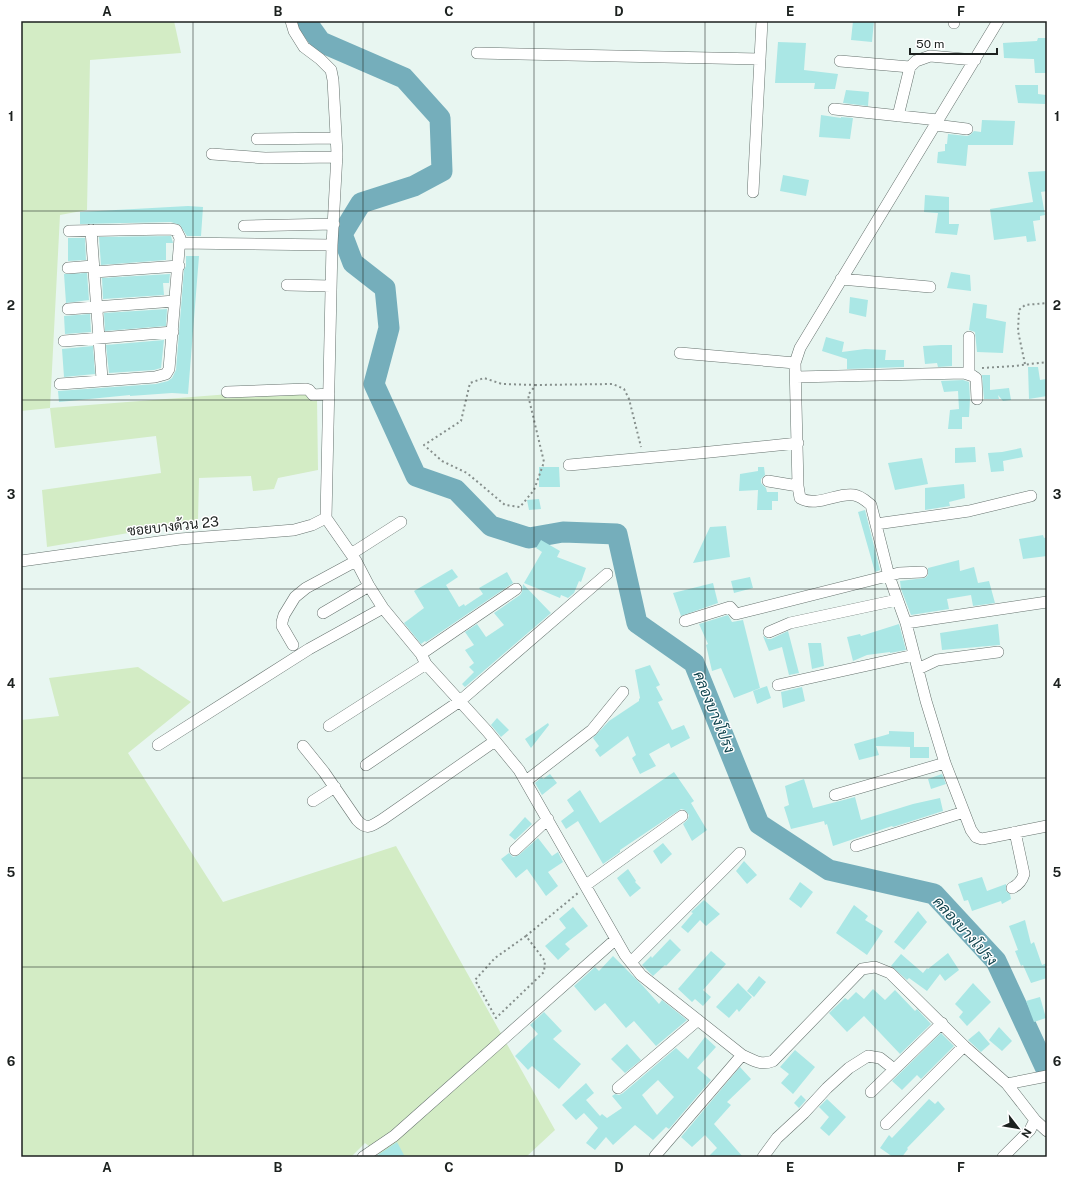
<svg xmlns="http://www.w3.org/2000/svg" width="1068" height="1178" font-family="'Public Sans',Sarabun,sans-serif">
	<rect width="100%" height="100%" fill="#e8f6f1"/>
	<path fill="#d3ecc5" d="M21,21H174L181,53L90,60L87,210L60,215L50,408L309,388L317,398L318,470L278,478L274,489L253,491L251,476L199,478L198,521L47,547L42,490L161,473L156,436L55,448L50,408L21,411Z
		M138,667L191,702L128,753L223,902L396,846L555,1130L526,1157H383L365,1143L351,1157H21V720L59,716L49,678Z"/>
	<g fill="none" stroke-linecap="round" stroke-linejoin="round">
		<path stroke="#75aebb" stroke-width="21" d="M306,21L321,42L404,78L440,118L442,171L414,186L361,203L342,234L353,263L385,288L389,328L374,384L416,476L456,490L491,526L529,538L563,532L617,534L637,623L694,663L759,824L829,870L934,894L996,961L1047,1071"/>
	</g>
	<path fill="#aae7e5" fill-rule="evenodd" d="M853,21H874L872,42L851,40Z
		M1038,38H1047V73H1035L1034,59L1004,58L1003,43L1037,41Z
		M778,42L806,43L804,70L838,74L835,89H814L815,83H775Z
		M1015,85H1038V94L1046,95L1045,104L1018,103Z
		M846,90L869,92L868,106L843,103Z
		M821,115L841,118V117L853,118L850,139L819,137Z
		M982,120L1015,121L1013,145H968L966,166L937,163L938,152L945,151V144H947L948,134L967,136L970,135L974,131L981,132Z
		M1047,171V191L1041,192L1045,215L1040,216V220L1033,221L1036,241L1027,242L1026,236L994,240L990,209L1033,202L1028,172Z
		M783,175L809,180L806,196L780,191Z
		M925,195L949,197V224H959L957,235L935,233L938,213L924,212Z
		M188,206L203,207L201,236H187L180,225L171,222L80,224V212Z
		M171,236L173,243H166V260L101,265L99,237Z
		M68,238H85L86,260L68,261Z
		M186,256H199L188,394L172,393L130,396V395L59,402L58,391L156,384L168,381L172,378L176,370L184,270L186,266Z
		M951,272L970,275L971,291L947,288Z
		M87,273L89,300L66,303L64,274Z
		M170,274L169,283H163L164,295L103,299L102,278Z
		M850,297L868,300L866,317L849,313Z
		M973,303L987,305L986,318L1006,322L1003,353L977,352L975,332L969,330Z
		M167,309L166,326L105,331L104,313Z
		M90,314L91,332L65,334L64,316Z
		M826,337L844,342L842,352L865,349L886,350L885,360H904V367L847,369V359L822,351Z
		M164,340L161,368L154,370L109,373L106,345Z
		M941,345H952V366L938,367L937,363L925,364L923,346Z
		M93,346L95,374L64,377L62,349Z
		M1028,367H1038L1040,380L1046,379L1047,396L1029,399Z
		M982,375H990V390L1009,388L1011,400L1003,401L998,395L999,399H984Z
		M963,380L969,382L970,399L969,417H962V429H948L950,410L959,409L958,391L944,392L941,381Z
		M975,447L976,462L955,463V448Z
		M1021,448L1023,457L1003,461L1004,471L991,472L988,453L1002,452Z
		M922,458L928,484L895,490L888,463Z
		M539,467H559L560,487H539Z
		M758,467H764L765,475L761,479V483L766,488L767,492H778V501H772V510H757L758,490L739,491L740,474L758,471Z
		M964,484L965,498L949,502L950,506L925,510V488Z
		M539,499L541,509L529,510L527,500Z
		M865,510L880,570L875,572L858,512Z
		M726,526L730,557L693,563L710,527Z
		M1043,535L1044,538L1047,537V556L1023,559L1019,539Z
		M541,540L560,551L557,557L586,568L581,582L579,581L574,593L568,598L561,595L560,598L524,583L542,552L536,548Z
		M959,560L960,571L974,567L978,583L989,581L995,603L973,606L971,595L947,599L949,609L911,615L901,589L900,581L925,578L928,575V568Z
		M452,569L458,577L446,585L459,607L464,604L465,606L483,594L479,588L507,572L513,583L426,642L425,641L421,644L404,623L424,608L414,591Z
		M750,577L753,588L734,593L731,581Z
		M713,583L718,603L681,616L673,593Z
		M523,584L551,613L465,687L462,684L474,672L469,667L474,663L465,650L474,645L465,632L477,624L486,637L504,625L494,613L520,595L522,592Z
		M728,615L732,622L743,620L760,688L734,698L721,668L712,671L706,645L708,644L699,624Z
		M899,624L906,650L890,653V652L867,655L853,661L847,637L860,634L861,636Z
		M998,624L1000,645L942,650L940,633Z
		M788,631L799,673L789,675L782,647L769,651L763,636L768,639H771Z
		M808,643H821L824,666L812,669Z
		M650,665L660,685L656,687L663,700L658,702L672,730L684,725L690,738L671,748L669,743L649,754L656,766L640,774L632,758L636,755L628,736L600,757L595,750L599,746L593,738L609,721L639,701V699L640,698L635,670Z
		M767,686L771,698L757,704L753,691Z
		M802,687L805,701L783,708L781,692Z
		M497,718L509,730L501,737L491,725Z
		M548,723L549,725L531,748L525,739Z
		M889,731L914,732V747H929V758H910V747H911L876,746L879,755L859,760L854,744L889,734Z
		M674,772L694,801L691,803L707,830L692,841L683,824L688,819L689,815L685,810L681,809L620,850V852L603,864L578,821L566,829L561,821L574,811L567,800L580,790L600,823Z
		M550,774L557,783L542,795L535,783L542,777L543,779Z
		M942,774L946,784L931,789L928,779Z
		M804,779L813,808L855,797L861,820L913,804L940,798L943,811L893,827L892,826L833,846L827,824L825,825L824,821L791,829L784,807L789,805L785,786Z
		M525,817L532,824L515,840L509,835Z
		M538,838L552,856L558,852L563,862L548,872L558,886L546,896L527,869L516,878L501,859L509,853L513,857L519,855Z
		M663,843L672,854L661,864L653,851Z
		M744,861L757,875L747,884L736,871Z
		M628,869L636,881L635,882L641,888L630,897L617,878Z
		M982,877L987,891L1006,884V891L1010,894L1011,899L1002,904L1001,901L972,911L968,900L964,901L958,884Z
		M800,882L813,892L801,908L789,899Z
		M704,900L720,914L706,926L700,920L688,933L681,927L693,913L691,912Z
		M854,905L868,916L865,920L883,931L867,955L836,933Z
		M573,907L588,926L565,944L570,949L558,960L545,946L566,928L559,919Z
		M918,911L927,922L904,950L894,942Z
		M1025,920L1031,944L1034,942L1042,965L1047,963V978L1031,983L1023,965L1021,966L1015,951L1018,950L1009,926Z
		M670,939L681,950L666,966L665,965L653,976L642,965L651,956L652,958Z
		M711,951L726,964L703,990L711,997L703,1006L695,999L692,1002L678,989Z
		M948,953L959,970L945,981L940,974L927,991L909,978L907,980L891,966L901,954L923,973L927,968L928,969Z
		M613,956L643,986L659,1004L662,1000L687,1020L656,1046L634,1021L626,1028L605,1003L595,1011L574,986L595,967L599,971Z
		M759,976L766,982L754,997L747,991Z
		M738,983L752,997L739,1012L737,1009L729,1018L716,1007Z
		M973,983L991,1002L967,1026L959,1017L963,1012L955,1004Z
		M873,989L885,1000L895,990L915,1011L917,1009L931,1024L900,1054L864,1016L847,1032L829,1013L845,998L848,1000L856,992L864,999Z
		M1040,997L1046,1018L1034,1022L1026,1001Z
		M544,1012L562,1031L553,1039L581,1064L559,1089L532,1066L528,1070L515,1056L538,1034L530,1025Z
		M999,1027L1012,1041L1002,1051L989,1040Z
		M979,1031L990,1044L981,1052L968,1040Z
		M941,1033L954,1046L921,1079L917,1075L902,1090L892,1081Z
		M705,1037L716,1047L697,1068L711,1080L669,1129L666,1127L653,1140L635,1125L613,1145L606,1137L595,1150L586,1143L598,1128L584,1113L576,1120L562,1105L586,1083L594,1093L586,1100L600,1116L602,1114L607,1118L622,1108L612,1096L615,1094L619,1095L623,1093L676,1048L688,1059ZM658,1080L674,1097L657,1115L642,1095Z
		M627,1044L641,1060L625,1073L611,1059Z
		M795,1050L815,1067L793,1094L781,1083L789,1074L780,1067Z
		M740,1067L751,1079L727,1102L731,1105L714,1124L743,1157H708L717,1148L705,1135L692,1147L681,1137Z
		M801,1095L806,1100L799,1108L794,1103Z
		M827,1099L846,1117L829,1136L820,1128L829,1117L819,1107Z
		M929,1099L935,1104L938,1101L945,1109L907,1148L908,1149L902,1157H893L880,1148L889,1135L892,1138Z
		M397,1142L405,1157H375Z"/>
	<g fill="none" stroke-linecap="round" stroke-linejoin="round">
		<defs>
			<path id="minor" d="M291,21L294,31L304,47L320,59L331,70L333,80L337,154L332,245L326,518L356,561L369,586L383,608L421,654L426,664L487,731L519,770L625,955L641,975L742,1055C753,1060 760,1066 773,1061L862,969L875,967L890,973L964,1046L1007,1084L1047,1076
				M998,21L800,348L795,363L798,486L800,498C817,508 837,492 854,495C861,496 866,501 871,505L889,576L906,623L926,701L945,763L971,830L976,837L982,839L1047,826
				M954,23V21
				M477,53L760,59
				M840,61L910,67
				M834,109L938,120
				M898,116L910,67L916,61L930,56L975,60
				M935,125L967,129
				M257,139L336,138
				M212,154L265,158L337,157
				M753,192L762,21
				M244,226L334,224
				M91,230L102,379
				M180,243L332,245
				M68,268L93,266
				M94,272L179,266
				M841,279L930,287
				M287,285L331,286
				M68,309L175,301
				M64,341L173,332
				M680,353L795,363
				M969,374V337
				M796,377L964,373L973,376L976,378L977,399
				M60,384L155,377L166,374L169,369L180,238L176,230L170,229L69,231
				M227,392L306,389L309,390L313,395L329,394
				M569,465L710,452L798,443
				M768,481L798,486
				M876,524L969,511L1031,496
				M351,554L401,522
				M21,561L180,539L294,530L312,525L326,518
				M323,613L369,586
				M685,621L730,607L736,614L899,573L922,572
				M906,623L1047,602
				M769,632L790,623L897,600
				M293,645L282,626V622L284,615L295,597L306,588L356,561
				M421,654L516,589
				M918,669L937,660L998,652
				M778,685L914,655
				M329,726L426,664
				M158,745L309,649L383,608
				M303,746L324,772L357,820C367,831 371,826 383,819L495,741
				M366,765L460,701L607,574
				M526,781L592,730L623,692
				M835,795L945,763
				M313,801L335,787
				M856,846L964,812
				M515,850L548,819
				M586,885L682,816
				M1012,888C1018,885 1022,881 1024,874L1015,832
				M631,962L740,853
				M618,1088L698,1020
				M871,1092L942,1023
				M1035,1120L1047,1131
				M886,1124L964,1046
				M655,1156L742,1055
				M363,1157L394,1136L616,939
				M763,1157L777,1138L804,1113L827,1088L849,1068L868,1056L880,1058L894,1069
				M1003,1157L1030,1130L1035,1120L1007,1084"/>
		</defs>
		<use href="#minor" stroke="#67736f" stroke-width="12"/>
		<path stroke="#868f8c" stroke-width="2" stroke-dasharray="2 3" stroke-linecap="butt" d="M1025,364L1018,331L1019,310L1025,305L1047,303
			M982,368L1014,366L1047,362
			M536,385L502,384L484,378L470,383L461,421L424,445L442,461L467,473L505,505L520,507L534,490L544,462L528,395L536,385L613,384L624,389L629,399L641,447
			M526,936L495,958L475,980L496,1018L544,972L545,961L526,936L578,893"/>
		<use href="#minor" stroke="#fff" stroke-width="11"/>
	</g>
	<path fill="none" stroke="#1c211f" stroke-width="1" stroke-opacity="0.55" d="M193,21V1157M363,21V1157M534,21V1157M705,21V1157M875,21V1157M21,211H1047M21,400H1047M21,589H1047M21,778H1047M21,967H1047"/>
	<g text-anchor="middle" stroke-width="3" stroke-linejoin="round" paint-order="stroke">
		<g font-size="14" fill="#1c211f" stroke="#fff">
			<text transform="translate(173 526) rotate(-6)" y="5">ซอยบางด้วน 23</text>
		</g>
		<g font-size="15" font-style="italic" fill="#134650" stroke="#fff">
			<text transform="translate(714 712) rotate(68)" y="5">คลองบางโปรง</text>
			<text transform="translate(965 931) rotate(48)" y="5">คลองบางโปรง</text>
		</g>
	</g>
	<rect width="1068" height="1178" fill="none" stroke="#ffffff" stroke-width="44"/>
	<g transform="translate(1018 1128) rotate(121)" stroke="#ffffff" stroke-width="3" paint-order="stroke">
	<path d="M0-3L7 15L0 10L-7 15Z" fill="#1c211f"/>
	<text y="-6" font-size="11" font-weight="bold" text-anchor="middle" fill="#1c211f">N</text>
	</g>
	<path d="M910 48v6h87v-6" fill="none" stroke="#1c211f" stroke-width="2"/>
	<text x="916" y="48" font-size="12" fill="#1c211f" stroke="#ffffff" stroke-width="3" paint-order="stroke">50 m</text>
	<rect x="22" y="22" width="1024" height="1134" fill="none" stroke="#1c211f" stroke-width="1.5"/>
	<g font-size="13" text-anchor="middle" font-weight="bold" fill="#1c211f">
		<text x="107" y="16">A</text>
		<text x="278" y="16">B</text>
		<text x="449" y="16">C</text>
		<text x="619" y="16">D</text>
		<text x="790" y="16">E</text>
		<text x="961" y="16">F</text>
		<text x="11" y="121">1</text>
		<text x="1057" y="121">1</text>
		<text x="11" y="310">2</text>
		<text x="1057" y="310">2</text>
		<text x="11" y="499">3</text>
		<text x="1057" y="499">3</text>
		<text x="11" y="688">4</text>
		<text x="1057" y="688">4</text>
		<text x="11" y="877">5</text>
		<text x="1057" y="877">5</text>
		<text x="11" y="1066">6</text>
		<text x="1057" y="1066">6</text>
		<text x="107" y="1172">A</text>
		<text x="278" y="1172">B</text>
		<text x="449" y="1172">C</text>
		<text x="619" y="1172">D</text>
		<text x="790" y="1172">E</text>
		<text x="961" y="1172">F</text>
	</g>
</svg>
